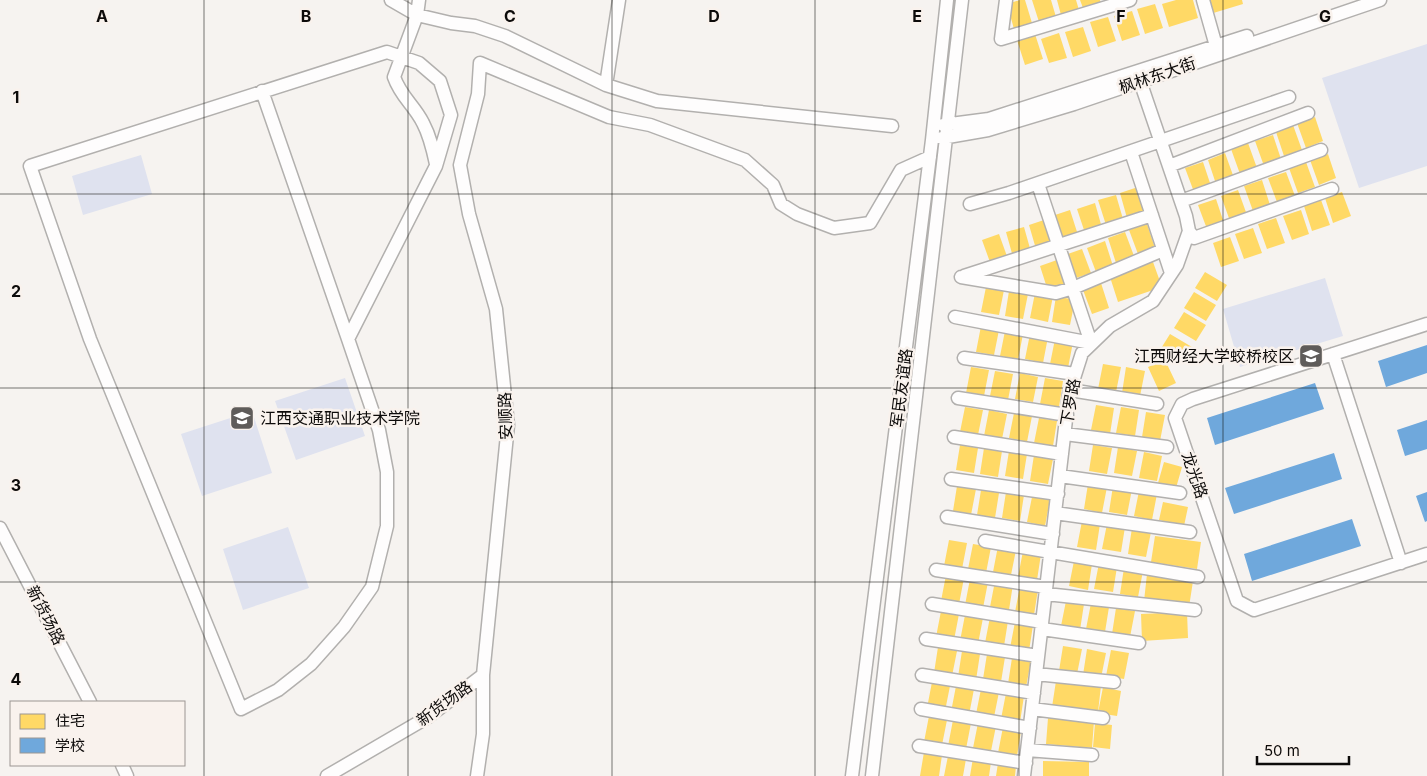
<svg xmlns="http://www.w3.org/2000/svg" width="1427" height="776" font-family="Inter,'Noto Sans SC',sans-serif">
	<rect width="100%" height="100%" fill="#f6f3f0"/>
	<path fill="#dfe2ef" d="M1427,44V166L1359,188L1322,78Z
		M141,155L152,194L83,215L72,176Z
		M1325,278L1343,336L1240,367L1223,309Z
		M345,378L365,436L296,460L275,401Z
		M252,411L272,473L202,496L181,434Z
		M288,527L309,588L243,610L223,549Z"/>
	<path fill="#ffd966" d="M1020,0H1025L1032,23L1014,29L1007,4Z
		M1032,0H1051L1056,17L1039,22Z
		M1057,0H1076L1079,10L1061,15Z
		M1080,0H1100L1101,3L1083,8Z
		M1176,0H1193L1198,18L1169,27L1162,4Z
		M1206,0H1242L1243,4L1210,14Z
		M1155,4L1163,28L1145,34L1137,9Z
		M1132,11L1140,35L1122,41L1114,16Z
		M1108,17L1116,41L1098,47L1090,22Z
		M1083,27L1091,51L1073,57L1065,32Z
		M1059,33L1067,58L1049,63L1041,39Z
		M1035,34L1043,59L1025,65L1017,40Z
		M1315,117L1323,141L1306,148L1297,123Z
		M1293,125L1302,150L1284,156L1276,132Z
		M1273,135L1281,159L1264,166L1255,141Z
		M1248,143L1257,168L1240,174L1231,149Z
		M1225,153L1234,178L1216,184L1208,160Z
		M1328,154L1336,178L1319,185L1310,160Z
		M1203,162L1211,186L1194,192L1185,168Z
		M1306,162L1315,187L1298,193L1289,168Z
		M1286,172L1295,196L1277,202L1268,178Z
		M1262,180L1270,205L1253,211L1244,186Z
		M1138,187L1145,212L1127,218L1120,193Z
		M1238,190L1247,215L1230,221L1221,196Z
		M1342,192L1351,216L1333,223L1325,198Z
		M1116,195L1123,219L1106,225L1098,200Z
		M1216,199L1224,223L1207,229L1198,205Z
		M1321,200L1330,225L1312,231L1304,206Z
		M1095,203L1102,228L1085,233L1077,209Z
		M1070,210L1078,235L1060,240L1052,216Z
		M1301,210L1309,234L1292,240L1283,216Z
		M1276,218L1285,243L1267,249L1258,224Z
		M1047,219L1054,244L1036,249L1029,225Z
		M1147,224L1155,248L1138,254L1129,230Z
		M1024,227L1031,252L1013,257L1006,232Z
		M1253,228L1262,253L1244,259L1235,234Z
		M1125,232L1134,256L1116,263L1108,238Z
		M999,234L1008,259L991,265L982,240Z
		M1230,237L1239,261L1221,267L1213,243Z
		M1105,241L1113,266L1096,272L1087,248Z
		M1082,249L1091,273L1073,279L1065,255Z
		M1057,260L1066,284L1048,291L1040,266Z
		M1153,262L1162,287L1118,302L1110,277Z
		M1205,272L1227,285L1217,301L1195,288Z
		M1101,283L1109,308L1092,314L1083,290Z
		M986,287L1004,290L999,315L981,312Z
		M1009,291L1028,294L1023,319L1005,316Z
		M1194,292L1216,305L1206,321L1184,308Z
		M1035,293L1053,296L1048,322L1030,318Z
		M1056,296L1075,300L1070,325L1052,322Z
		M1184,312L1206,325L1196,341L1174,328Z
		M981,326L999,330L994,355L976,352Z
		M1005,331L1023,334L1018,360L1000,356Z
		M1030,334L1048,337L1043,363L1025,359Z
		M1170,334L1192,347L1182,363L1160,350Z
		M1055,339L1073,342L1068,368L1050,364Z
		M1165,360L1176,383L1159,391L1148,367Z
		M1103,364L1121,367L1116,392L1098,389Z
		M971,367L989,370L984,396L966,393Z
		M1126,367L1145,371L1140,396L1122,393Z
		M995,371L1013,374L1008,400L990,396Z
		M1020,373L1038,377L1033,402L1015,399Z
		M1045,378L1063,381L1059,407L1040,404Z
		M1096,405L1114,408L1110,434L1091,430Z
		M965,407L983,410L978,435L960,432Z
		M1121,407L1139,410L1135,436L1116,433Z
		M989,410L1007,414L1002,439L984,436Z
		M1146,412L1165,415L1160,441L1142,437Z
		M1014,413L1032,416L1027,442L1009,438Z
		M1039,418L1057,421L1053,446L1034,443Z
		M960,445L978,448L974,473L956,470Z
		M1093,445L1112,448L1107,474L1089,471Z
		M1118,447L1137,451L1132,476L1114,473Z
		M984,448L1002,451L998,477L980,474Z
		M1009,451L1027,454L1023,479L1005,476Z
		M1144,452L1162,456L1157,481L1139,478Z
		M1034,455L1053,459L1048,484L1030,481Z
		M1164,462L1182,467L1176,488L1158,483Z
		M1088,484L1107,487L1102,513L1084,509Z
		M957,486L976,489L971,515L953,511Z
		M1113,486L1132,489L1127,515L1109,512Z
		M981,490L999,493L995,518L977,515Z
		M1139,491L1157,494L1152,520L1134,516Z
		M1006,492L1024,495L1020,521L1002,518Z
		M1032,497L1050,500L1045,526L1027,522Z
		M1163,502L1188,507L1184,526L1159,520Z
		M1082,521L1100,524L1096,550L1077,547Z
		M1107,524L1125,527L1121,552L1102,549Z
		M1132,528L1151,532L1146,557L1128,554Z
		M1155,536L1201,542L1197,569L1151,562Z
		M949,540L967,543L962,569L944,566Z
		M973,544L991,547L986,573L968,569Z
		M998,546L1016,550L1011,575L993,572Z
		M1023,551L1041,554L1037,580L1018,577Z
		M1074,561L1092,564L1088,590L1069,586Z
		M1099,563L1117,567L1113,592L1094,589Z
		M1124,568L1143,571L1138,597L1120,594Z
		M1147,574L1193,581L1189,607L1144,601Z
		M946,575L964,578L959,604L941,601Z
		M970,579L988,582L983,608L965,605Z
		M995,581L1013,584L1009,610L990,607Z
		M1020,586L1038,589L1034,615L1015,612Z
		M1066,601L1084,604L1080,630L1061,626Z
		M1091,603L1109,607L1105,632L1086,629Z
		M1116,608L1135,611L1130,637L1112,634Z
		M941,611L959,614L954,640L936,637Z
		M1187,612L1188,638L1142,641L1141,614Z
		M965,615L983,618L978,644L960,641Z
		M990,617L1008,621L1004,646L985,643Z
		M1015,622L1033,625L1029,651L1010,648Z
		M1063,646L1082,649L1077,674L1059,671Z
		M938,647L957,651L952,676L934,673Z
		M1087,649L1106,653L1101,678L1083,675Z
		M1111,650L1129,653L1124,679L1106,676Z
		M962,651L980,654L976,680L958,677Z
		M987,654L1005,657L1001,682L983,679Z
		M1012,658L1031,661L1026,687L1008,684Z
		M1056,681L1101,686L1098,712L1052,707Z
		M932,682L950,686L945,711L927,708Z
		M956,686L974,689L969,715L951,712Z
		M1103,687L1121,691L1117,716L1098,713Z
		M981,689L999,692L994,717L976,714Z
		M1006,693L1024,696L1020,722L1001,719Z
		M929,716L947,720L942,745L924,742Z
		M1048,718L1094,721L1092,748L1046,744Z
		M953,720L971,723L966,749L948,746Z
		M978,723L996,726L991,751L973,748Z
		M1095,723L1112,725L1110,749L1093,747Z
		M1003,727L1021,731L1017,756L998,753Z
		M924,752L942,755L939,776H920Z
		M948,756L966,759L963,776H944Z
		M973,758L991,762L989,776H970Z
		M1043,761L1089,762V776H1043Z
		M998,763L1016,766L1015,776H996Z"/>
	<path fill="#6fa8dc" d="M1427,345V373L1386,387L1378,361Z
		M1315,383L1324,409L1215,445L1207,418Z
		M1427,420V449L1405,456L1397,430Z
		M1334,453L1342,479L1234,514L1225,488Z
		M1427,492V521L1425,522L1416,496Z
		M1352,519L1361,546L1252,581L1244,554Z"/>
	<g fill="none" stroke-linecap="round" stroke-linejoin="round">
		<defs>
			<path id="minor" d="M391,0L417,15L451,23L475,26L505,36L606,85L657,101L892,126
				M419,0L417,15L394,77C401,97 414,105 423,123C430,136 433,150 436,164
				M1006,0L1001,39L1130,0
				M1203,0L1216,46
				M387,52L419,63L440,81L451,115L436,166L348,339L379,430L387,472V526L372,587L344,627L311,664L278,690L241,709L90,339L30,166Z
				M606,85L619,0
				M262,91L348,339
				M943,125L989,119L1247,36
				M942,138L988,130L1074,104L1380,0
				M1131,152L1171,273
				M1169,166L1308,113
				M1181,201L1321,150
				M970,204L1009,193L1289,97
				M1189,231L1194,238L1332,189
				M964,276L1152,215
				M961,277L1056,293L1073,288L1163,250
				M955,317L1091,343L1038,184
				M1427,324L1193,399L1182,404L1175,418L1237,601L1254,610L1427,554
				M1333,354L1401,563
				M964,358L1075,374
				M1070,390L1157,404
				M958,398L1067,415
				M1065,434L1167,447
				M954,437L1062,454
				M1060,476L1180,493
				M951,479L1058,494
				M1055,513L1190,532
				M947,517L1053,534
				M0,528L90,702
				M985,541L1198,577
				M936,570L1046,587
				M1046,594L1195,610
				M932,604L1042,622
				M1042,629L1139,643
				M926,639L1038,656
				M1036,674L1114,682
				M922,675L1034,693
				M921,709L1030,728
				M1032,709L1103,718
				M919,746L1026,763
				M1027,750L1092,755
				M122,765L127,776
				M327,776L428,717L483,675
				M477,776L483,734V675L508,425L496,309L469,214L460,165L478,94L480,63L609,117L650,125L745,160L773,185L781,204L797,214L834,228L870,223L901,170L930,157
				M852,776L932,140L947,0
				M872,776L962,0
				M1024,776L1069,394L1082,353L1110,326L1153,301L1177,265L1189,231L1186,216L1140,81"/>
		</defs>
		<use href="#minor" stroke="#b2b0ae" stroke-width="15"/>
		<use href="#minor" stroke="#fefdfd" stroke-width="12"/>
	</g>
	<path fill="none" stroke="#0d0b0a" stroke-width="1" stroke-opacity="0.55" d="M204,0V776M408,0V776M612,0V776M815,0V776M1019,0V776M1223,0V776M0,194H1427M0,388H1427M0,582H1427"/>
	<defs>
		<symbol id="university-square" viewBox="-11 -11 22 22"><rect x="-9" y="-9" width="18" height="18" rx="4" fill="#5f5c5a" stroke="#f9f2ed"/><path d="M0-5L7-2L0 1L-7-2ZM-4 1L0 2.5L4 1V4Q0 6-4 4Z" fill="#fff"/></symbol>
	</defs>
	<g fill-rule="evenodd">
		<use href="#university-square" x="1297" y="342" width="28" height="28"/>
		<use href="#university-square" x="228" y="404" width="28" height="28"/>
	</g>
	<g text-anchor="middle" stroke-width="5" stroke-linejoin="round" paint-order="stroke">
		<g font-size="16" fill="#0d0b0a" stroke="#f9f2ed">
			<text transform="translate(1157 75) rotate(-19)" y="6">枫林东大街</text>
			<text transform="translate(901 388) rotate(-83)" y="6">军民友谊路</text>
			<text transform="translate(1070 402) rotate(-80)" y="6">下罗路</text>
			<text transform="translate(505 416) rotate(-92)" y="6">安顺路</text>
			<text transform="translate(1195 475) rotate(71)" y="6">龙光路</text>
			<text transform="translate(46 615) rotate(63)" y="6">新货场路</text>
			<text transform="translate(444 703) rotate(-36)" y="6">新货场路</text>
		</g>
		<g font-size="16" fill="#0d0b0a" stroke="#f9f2ed" text-anchor="end">
			<text x="1294" y="362">江西财经大学蛟桥校区</text>
			<text x="260" y="424" text-anchor="start">江西交通职业技术学院</text>
		</g>
	</g>
	<g font-size="16" text-anchor="middle" font-weight="bold" fill="#0d0b0a" stroke="#f9f2ed" stroke-width="5" stroke-linejoin="round" paint-order="stroke">
		<text x="102" y="22">A</text>
		<text x="306" y="22">B</text>
		<text x="510" y="22">C</text>
		<text x="714" y="22">D</text>
		<text x="917" y="22">E</text>
		<text x="1121" y="22">F</text>
		<text x="1325" y="22">G</text>
		<text x="16" y="103">1</text>
		<text x="16" y="297">2</text>
		<text x="16" y="491">3</text>
		<text x="16" y="685">4</text>
	</g>
	<rect x="10" y="701" width="175" height="65" fill="#f9f2ed" stroke="#9b9692"/>
	<rect x="20" y="714" width="25" height="15" fill="#ffd966" stroke="#9b9692"/>
	<text x="55" y="726" font-size="15" fill="#0d0b0a">住宅</text>
	<rect x="20" y="738" width="25" height="15" fill="#6fa8dc" stroke="#9b9692"/>
	<text x="55" y="751" font-size="15" fill="#0d0b0a">学校</text>
	<path d="M1257 756v8h92v-8" fill="none" stroke="#0d0b0a" stroke-width="2.5"/>
	<text x="1264" y="756" font-size="15" fill="#0d0b0a" stroke="#f9f2ed" stroke-width="4" paint-order="stroke">50 m</text>
</svg>
